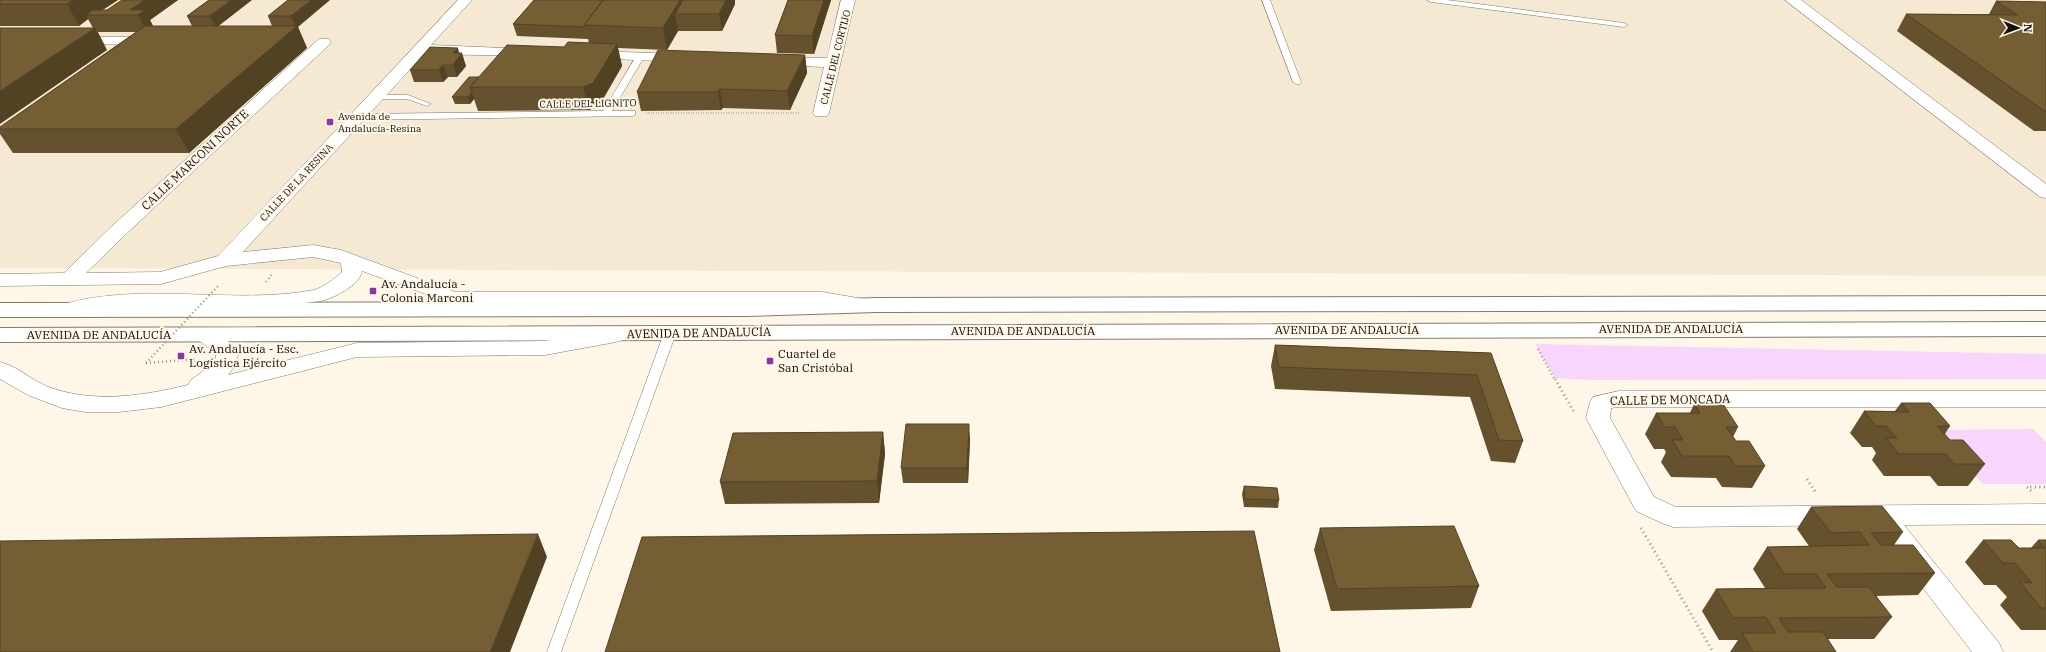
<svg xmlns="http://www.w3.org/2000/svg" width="2046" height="652" font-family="'IBM Plex Serif',serif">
	<rect width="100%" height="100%" fill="#fef6e6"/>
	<path fill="#f5e9d3" d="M0,0H2046V276L0,268Z"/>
	<path fill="#f7d5fc" d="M1535,344L2046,354V379L1591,380L1555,378Z
		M2033,429L2046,442V484H1983L1934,430Z"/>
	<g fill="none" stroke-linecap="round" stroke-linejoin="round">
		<defs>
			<path id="service" d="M1262,0H1270L1301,82L1300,84H1297L1293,82Z
				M1427,0H1447L1624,23L1628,25L1624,27L1431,2Z
				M637,55L644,57L612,111H635V115L632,116L356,120L352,117L356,114L603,111Z
				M371,95H408L431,104L427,106L407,99H374L370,97Z
				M670,329L676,333L561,652H547L664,333Z"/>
			<path id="minor" d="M458,0H472L431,45L529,49L534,50L536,53L534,56L424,54L243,252L313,245L341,250L455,292H822L864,299L867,303L864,307L857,309L822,304H453L362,271C360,285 334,298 321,301L276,306L118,307L75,313L68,311L65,307L68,303C147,282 234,305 314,290C322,288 336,278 342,272L341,263L313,257L226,266L161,284L0,286V274L64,273L112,226L319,39H329L331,42L329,45L126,234L86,273L160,272L218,256Z
				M841,0H855L829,113L827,116H815L813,113L824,67L778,65L773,64L771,61L773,58L778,57L827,58Z
				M1785,0H1801L2046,184V198L2040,197Z
				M74,37H151L156,38L158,41L156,44L151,45L69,44L67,41L69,38Z
				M592,51L683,54L688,55L690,58L688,61L683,62L587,58L585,55L587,52Z
				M205,328C219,332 230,341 238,353L237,363L228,375L357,343L545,341L616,328L623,330L627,335L623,340L616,342L545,355L357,357L161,407L119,412H85L62,408L28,395L0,379V362C17,366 30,379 46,386C92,404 142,396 188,385L191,380L215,362L216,353L198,340L194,335L198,330Z
				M1619,391H2046V407H1619L1611,408L1610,418L1654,497L1676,507L2046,504V524L1904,525L1999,643L2003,652H1972L1875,525L1673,527L1664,524L1636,511L1586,418L1590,402L1593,397Z"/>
			<path id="primary" d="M2046,296V310L877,312L746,316L0,317V303L746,302L877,298Z
				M2046,322V336L0,342V328Z"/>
		</defs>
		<use href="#service" stroke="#837b6d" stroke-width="1"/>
		<use href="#minor" stroke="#837b6d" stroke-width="1"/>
		<use href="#primary" stroke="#837b6d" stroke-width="2"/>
		<path stroke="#999388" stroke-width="2" stroke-dasharray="0.5 2" stroke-linecap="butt" d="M646,113H801"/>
		<path stroke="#999388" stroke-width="2.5" stroke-dasharray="1 3" stroke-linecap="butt" d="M266,282L273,273
			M1538,349L1555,380
			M146,363L198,359"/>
		<path stroke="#999388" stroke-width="3" stroke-dasharray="1 3.5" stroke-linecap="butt" d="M1555,379L1574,412
			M1807,479L1816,493
			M2031,491L2027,487H2046
			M1641,528L1713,652"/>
		<use href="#service" fill="#fff" fill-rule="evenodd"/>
		<use href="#minor" fill="#fff" fill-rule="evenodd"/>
		<use href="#primary" fill="#fff" fill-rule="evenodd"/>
		<path stroke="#999388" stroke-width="2.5" stroke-dasharray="1 3" stroke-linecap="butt" d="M146,363L219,285"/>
	</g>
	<path fill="#65512d" d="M0,0H118L102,10H107L122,0H178L150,20L153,26H192L187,16L209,0L219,26H272L268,16L288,0L298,27L307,48L189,153H13L0,134V127L136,32H98L107,50L93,28L88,19L79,26H0Z
		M534,0H735V4L722,31H678L667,50L618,48L622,66L599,106L589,110L478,111L474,99L470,104H455L452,97L479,77L564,47L589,43L588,39L517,36L513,24Z
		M788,0H831L814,54L777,53L775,35Z
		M1996,1L2046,2V131H2034L1897,31L1906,14H1989Z
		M460,53L466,66L457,77H448L443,82H414L410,70Z
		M805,55L807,73L790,110L723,108L721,110L641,111L637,92Z
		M1275,345L1491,353L1523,441L1515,463L1491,461L1470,397L1275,389L1271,366Z
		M1901,403L1950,426L1945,434L1950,440L1985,464L1968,486H1938L1930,476H1884L1872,460L1876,453L1872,447H1862L1850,433L1864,411H1895Z
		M1694,404L1738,427L1733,437L1736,441L1765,466L1752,488L1722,487L1716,478L1671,477L1661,462L1666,452L1664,449H1654L1645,434L1656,413H1690Z
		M883,432L885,454L879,503L725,504L720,482Z
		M970,439L968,483H903L901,468Z
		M1244,486L1279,500L1278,508L1244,507L1242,494Z
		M1811,507L1903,532L1894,545L1935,573L1918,595L1876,596L1892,617L1874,639H1828L1836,652H1730L1738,640H1719L1702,611L1716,589L1765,588L1753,569L1767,547L1809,546L1797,529Z
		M1320,528L1479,586L1471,608L1331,611L1314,550Z
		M1983,540L2019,548H2031L2038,540H2046V630H2021L2000,605L2007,597L1996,585H1984L1965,562Z"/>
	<path fill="#524224" d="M73,0H118L95,15H86L88,19L79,26L67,4Z
		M145,0H178L150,20L154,28L147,32L138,15L130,10Z
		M231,0H252L216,28L210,16Z
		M311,0H330L298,27L307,48L189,153L176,129L296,27L291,16Z
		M680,0H696L675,14L678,31L667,50L663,28Z
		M726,0H735V4L722,31L719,14Z
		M824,0H831L814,54L812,36Z
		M95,28L107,50L0,124V91Z
		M617,44L622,66L599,106L589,110L583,87Z
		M458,48L460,56L462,53L466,66L457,77L453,65V53Z
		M805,55L807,73L790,110L787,91Z
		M443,65L448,77L443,82L439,70Z
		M720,89L723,108L721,110L718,92Z
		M472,92L474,99L470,104L468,97Z
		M969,424L970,439L968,483L967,468Z
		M883,432L885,454L879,503L877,481Z
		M538,534L547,557L510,652H490Z"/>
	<path fill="#755e34" stroke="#524224" d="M0,0H73L67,4H0Z
		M122,0H145L130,10H145L138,15H86L93,10H107Z
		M209,0H231L210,16H187Z
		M288,0H311L291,16H268Z
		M534,0H603L584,25V27L513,24Z
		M603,0H680L663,28L584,25Z
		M683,0H726L719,14H675Z
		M788,0H824L812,36L775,35Z
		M1996,1L2046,2V112L1906,14L2018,15Z
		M145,26H297L176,129H0V127Z
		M0,28H95L0,91Z
		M568,42L617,44L593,83L583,87H470L507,45L564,47Z
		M430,47L458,48L453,53H462L453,65H443L439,70H410Z
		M658,50L805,55L787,91L720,89L718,92H637Z
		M469,77H479L470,87L472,92L468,97H452Z
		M1275,345L1491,353L1523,441L1499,440L1477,375L1279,367Z
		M1901,403H1930L1950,426H1937L1950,440H1963L1985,464H1954L1946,454H1899L1886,438H1897L1886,426H1876L1864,411L1909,412Z
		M1694,404H1723L1738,427H1726L1736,441H1749L1765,466H1735L1729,456H1682L1672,440H1683L1675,427H1665L1656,413H1700Z
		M906,424H969L967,468H901Z
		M883,432L877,481L720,482L733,433Z
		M1244,486L1277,488L1279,500L1245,499Z
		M1882,506L1903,532L1871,533L1881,545H1913L1935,573L1827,574L1837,587H1869L1892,617L1779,618L1788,632H1823L1836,652H1753L1742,633H1776L1766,617L1733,618L1716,589L1826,588L1816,574H1784L1767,547L1869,545L1860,532L1831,533L1811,507Z
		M1454,526L1479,586L1337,589L1320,528Z
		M1254,531L1280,652H605L642,537Z
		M538,534L490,652H0V541Z
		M1983,540H2011L2019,548H2045L2038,540H2046V608H2041L2020,582L2032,583L2015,563H2003Z"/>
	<g fill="#8f339e" stroke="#fef6e6" stroke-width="1.5">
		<rect x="326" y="118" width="8" height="8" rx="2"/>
		<rect x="369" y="287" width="8" height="8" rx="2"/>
		<rect x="177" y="352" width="8" height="8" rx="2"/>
		<rect x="766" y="357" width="8" height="8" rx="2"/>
	</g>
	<g text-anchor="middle" stroke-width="4" stroke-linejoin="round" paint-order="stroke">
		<g font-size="10" fill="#14110c" stroke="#fef6e6">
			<text transform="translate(835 57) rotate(-76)" y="4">CALLE DEL CORTIJO</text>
			<text transform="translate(588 103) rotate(-1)" y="4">CALLE DEL LIGNITO</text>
			<text transform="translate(296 182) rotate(-47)" y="4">CALLE DE LA RESINA</text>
		</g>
		<g font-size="10" fill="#14110c" stroke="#fef6e6" text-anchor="start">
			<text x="338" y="120">Avenida de<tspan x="338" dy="12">Andalucía-Resina</tspan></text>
		</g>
		<g font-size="12" fill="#14110c" stroke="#fef6e6">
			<text transform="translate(195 160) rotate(-43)" y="4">CALLE MARCONI NORTE</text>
			<text x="1671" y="333">AVENIDA DE ANDALUCÍA</text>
			<text x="1347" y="334">AVENIDA DE ANDALUCÍA</text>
			<text x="1023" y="335">AVENIDA DE ANDALUCÍA</text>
			<text transform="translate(699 333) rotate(-1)" y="4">AVENIDA DE ANDALUCÍA</text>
			<text x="99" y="339">AVENIDA DE ANDALUCÍA</text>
			<text transform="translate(1670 400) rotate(-1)" y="4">CALLE DE MONCADA</text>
		</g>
		<g font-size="12" fill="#14110c" stroke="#fef6e6" text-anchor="start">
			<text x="381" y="288">Av. Andalucía -<tspan x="381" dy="14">Colonia Marconi</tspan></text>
			<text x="189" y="353">Av. Andalucía - Esc.<tspan x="189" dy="14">Logística Ejército</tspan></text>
			<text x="778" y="358">Cuartel de<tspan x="778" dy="14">San Cristóbal</tspan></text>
		</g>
	</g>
	<g transform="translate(2018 28) rotate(91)" stroke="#fef6e6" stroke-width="3" paint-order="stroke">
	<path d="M0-3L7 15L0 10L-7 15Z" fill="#14110c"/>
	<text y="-6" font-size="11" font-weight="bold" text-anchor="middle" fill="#14110c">N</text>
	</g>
</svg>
